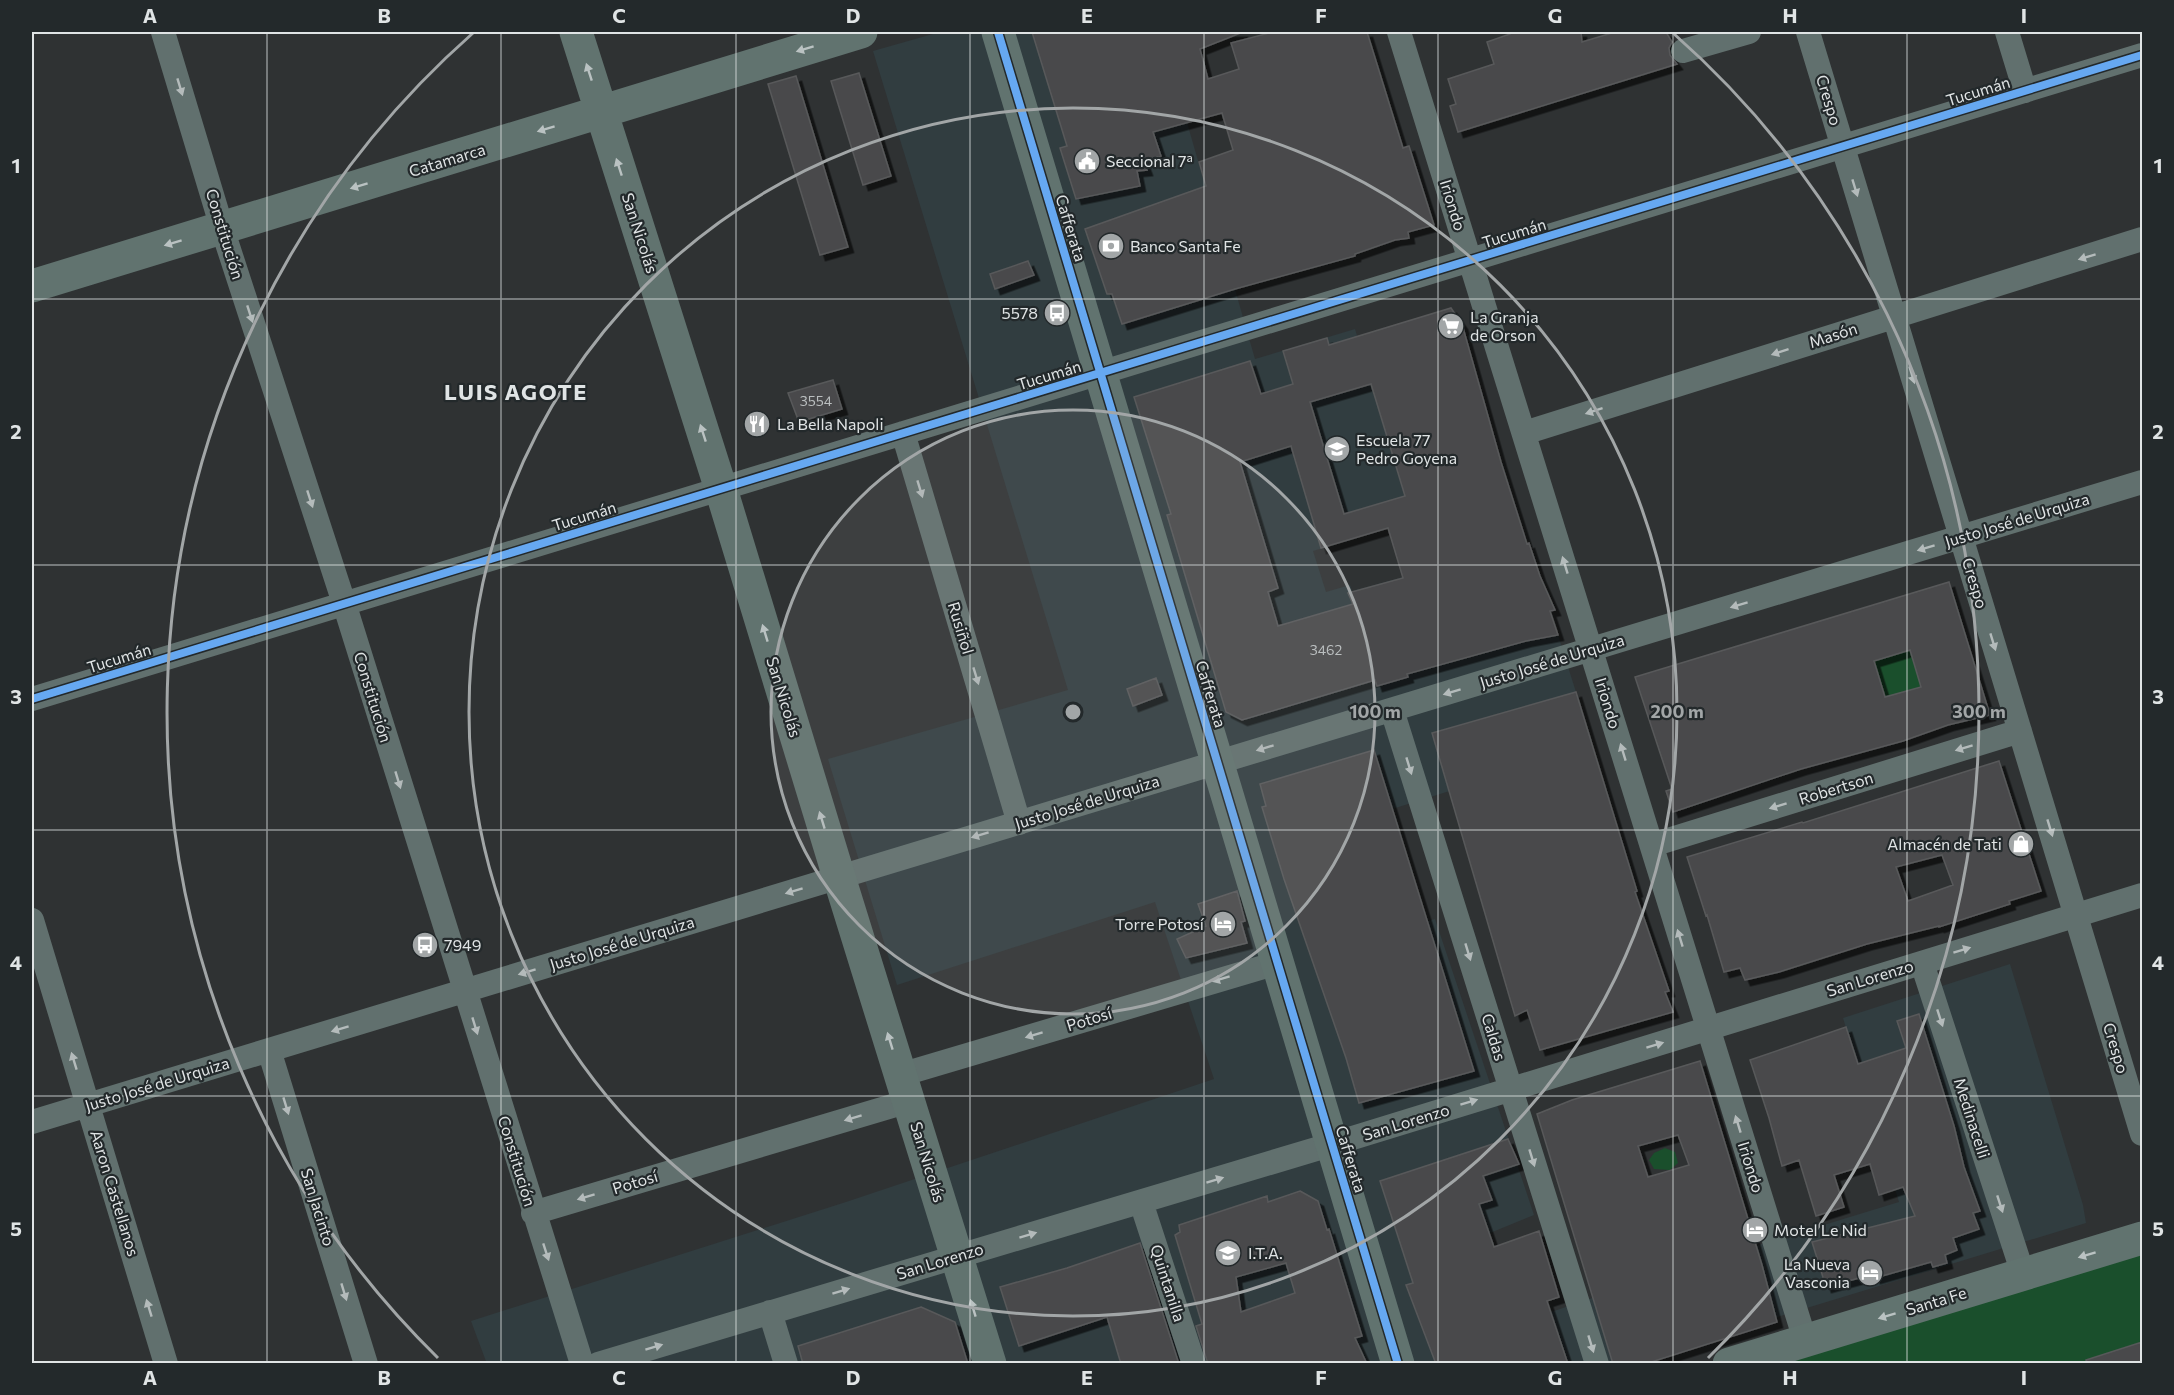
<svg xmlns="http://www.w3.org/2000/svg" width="2174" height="1395" font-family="Commissioner,sans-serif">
	<defs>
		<filter id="shadow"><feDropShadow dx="5.5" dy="5.5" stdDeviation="0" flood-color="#0009"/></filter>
	</defs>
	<rect width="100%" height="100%" fill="#2f3233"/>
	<path fill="#313d40" d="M940,32H1161L1255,359L1355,329L1413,521L1313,551L1326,592L1350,585L1352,591L1529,543L1593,746L1373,815L1383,935L1435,919L1534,1215L1468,1242L1495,1331L1660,1275L1899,1202L1843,1018L2010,964L2083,1205L2086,1223L1626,1363L487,1364L471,1321L846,1202L1214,1079L1155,902L897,985L828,759L1068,690L873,51Z"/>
	<path fill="#1a4f2c" d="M1910,650L1923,687L1885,697L1874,661Z
		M1665,1148L1675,1152L1678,1163L1670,1170L1654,1169L1649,1160L1654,1153Z
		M2142,1250V1363H1770Z"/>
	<path fill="#494a4c" stroke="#58595a" stroke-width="1.5" fill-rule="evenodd" filter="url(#shadow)" d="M1032,32H1243L1200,49L1208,79L1239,69L1231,43L1273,32H1367L1403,148L1409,146L1434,225L1408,232L1409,238L1395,240L1355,254V256L1235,289L1122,324L1112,294H1107L1085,229L1206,186L1199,162L1233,150L1222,113L1153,132L1161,156L1144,162L1147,170L1137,171L1140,186L1076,199L1060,148L1067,146Z
		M1510,32H1581L1582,42L1615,32H1666L1672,42L1669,48L1670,55L1677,64L1458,132L1450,106L1456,104L1448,79L1494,64L1487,42L1510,34Z
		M859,73L891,176L863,185L831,81Z
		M796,76L848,247L820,255L768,84Z
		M1028,261L1034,275L995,289L990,274Z
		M1451,308L1462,324L1501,462L1527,544L1529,543L1540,576L1555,610L1550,611L1558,635L1526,641L1407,674L1408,677L1377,686L1375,680L1242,720L1226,712L1167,515L1171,514L1134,397L1250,361L1261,394L1293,384L1283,351L1327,338L1329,345ZM1371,384L1405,496L1344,514L1310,402ZM1291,446L1321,548L1388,528L1403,578L1348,593L1353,604L1278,626L1268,592L1278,588L1240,462Z
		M833,380L842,409L799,422L788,393Z
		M1949,582L1990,715L1948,725L1903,741L1801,769L1673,812L1666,791L1672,789L1635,677ZM1910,650L1921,687L1885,697L1874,661Z
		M1156,678L1162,695L1133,706L1127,689Z
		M1576,692L1637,891L1635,892L1669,991L1665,992L1673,1012L1540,1050L1527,1010L1515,1016L1432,733Z
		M1374,750L1474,1071L1359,1103L1346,1058L1284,879L1262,807L1266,806L1260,784Z
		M1999,761L2041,891L2009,901L2010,904L1939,927V926L1867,944L1779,972L1745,980L1740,968L1724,972L1707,915L1706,916L1687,857L1802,822L1803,823ZM1942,855L1953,885L1908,901L1896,867Z
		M1237,891L1245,921L1241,922L1247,943L1186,958L1177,939L1206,926L1198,904Z
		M1919,1014L1954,1126L1964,1167L1980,1211L1973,1213L1979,1229L1953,1238L1957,1250L1945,1255L1947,1263L1933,1267L1931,1262L1875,1278L1874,1274L1826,1287L1812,1242L1915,1216L1903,1187L1879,1195L1870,1164L1834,1175L1844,1207L1816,1216L1799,1160L1782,1166L1769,1118L1750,1060L1846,1027L1858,1064L1906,1048L1897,1021Z
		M1700,1061L1762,1265L1777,1322L1645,1364H1613L1537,1114L1572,1100ZM1678,1135L1689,1165L1648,1177L1638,1146Z
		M1508,1139L1519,1164L1483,1176L1492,1200L1479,1204L1494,1247L1539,1231L1559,1297L1547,1301L1568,1364H1436L1406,1285L1413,1283L1380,1181Z
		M1300,1191L1318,1201L1327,1230L1329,1229L1362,1336L1355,1338L1367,1364H1208L1196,1326L1202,1324L1175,1235L1180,1232L1179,1225L1267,1196L1268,1202ZM1286,1263L1295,1293L1241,1312L1236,1277Z
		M1140,1243L1179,1364H1121L1107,1317L1019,1346L1000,1287L1067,1268Z
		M921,1307L955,1322L968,1364H803L798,1346Z
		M2142,1342V1364H2087L2086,1360Z"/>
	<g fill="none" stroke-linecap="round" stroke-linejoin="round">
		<path stroke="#61706e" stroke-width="24" d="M163,32L222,228L344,603L582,1364
			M1399,32L1805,1340
			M1808,32L2142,1134
			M2007,32L2025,91
			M1683,51L1749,32
			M903,433L1019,823
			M1524,433L2142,239
			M32,699L2142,55
			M1392,710L1597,1364
			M1652,845L2020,731
			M32,920L166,1364
			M1922,963L2023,1274
			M269,1050L366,1364
			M900,1075L1277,963
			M32,1122L2142,482
			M1141,1202L1194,1364
			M533,1213L909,1101
			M770,1312L786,1364
			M598,1364L1333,1144L2142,895"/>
		<path stroke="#61736f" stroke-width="33" d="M576,32L721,489L839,877L990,1364
			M998,32L1398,1364
			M32,286L861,32
			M1729,1364L2142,1238"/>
		<defs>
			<path id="cycleway" d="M998,32L1398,1364
				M32,699L2142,55"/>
		</defs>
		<use href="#cycleway" stroke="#23292b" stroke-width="11"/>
		<use href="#cycleway" stroke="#66a8f1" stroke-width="8"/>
	</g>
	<defs><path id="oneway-solid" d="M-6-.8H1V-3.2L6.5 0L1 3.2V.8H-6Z" transform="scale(1.5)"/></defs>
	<g fill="#bac2c2">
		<use href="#oneway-solid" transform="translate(805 49) rotate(163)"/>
		<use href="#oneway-solid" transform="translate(589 72) rotate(-108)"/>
		<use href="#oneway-solid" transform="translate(546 129) rotate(163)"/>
		<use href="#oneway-solid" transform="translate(619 167) rotate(-108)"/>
		<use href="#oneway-solid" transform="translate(359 186) rotate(163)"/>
		<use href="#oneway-solid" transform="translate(173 243) rotate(163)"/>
		<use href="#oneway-solid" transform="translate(703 433) rotate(-108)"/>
		<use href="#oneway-solid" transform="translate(765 633) rotate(-107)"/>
		<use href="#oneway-solid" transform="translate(822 820) rotate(-107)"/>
		<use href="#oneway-solid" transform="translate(890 1041) rotate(-107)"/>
		<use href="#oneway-solid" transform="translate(2087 1255) rotate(163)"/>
		<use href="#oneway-solid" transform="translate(973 1308) rotate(-107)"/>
		<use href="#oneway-solid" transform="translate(1887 1316) rotate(163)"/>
	</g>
	<g fill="#b4bbbb">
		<use href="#oneway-solid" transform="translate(180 87) rotate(73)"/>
		<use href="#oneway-solid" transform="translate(1855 188) rotate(73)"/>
		<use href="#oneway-solid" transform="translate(2087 257) rotate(163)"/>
		<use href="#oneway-solid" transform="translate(250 314) rotate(72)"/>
		<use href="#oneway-solid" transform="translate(1780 352) rotate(162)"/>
		<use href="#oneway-solid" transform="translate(1912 375) rotate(73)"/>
		<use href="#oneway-solid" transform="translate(1594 411) rotate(162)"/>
		<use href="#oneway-solid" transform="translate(920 489) rotate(73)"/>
		<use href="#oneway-solid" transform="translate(310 499) rotate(72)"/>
		<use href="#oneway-solid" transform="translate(1926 548) rotate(163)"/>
		<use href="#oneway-solid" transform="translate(1565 565) rotate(-107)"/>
		<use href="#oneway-solid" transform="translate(1739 605) rotate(163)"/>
		<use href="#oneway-solid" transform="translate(1993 642) rotate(73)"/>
		<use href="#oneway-solid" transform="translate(976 676) rotate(73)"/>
		<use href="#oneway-solid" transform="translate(1452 692) rotate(163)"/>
		<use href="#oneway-solid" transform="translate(1265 748) rotate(163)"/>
		<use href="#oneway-solid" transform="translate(1964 748) rotate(163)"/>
		<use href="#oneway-solid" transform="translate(1623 752) rotate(-107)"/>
		<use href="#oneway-solid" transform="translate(1409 766) rotate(73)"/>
		<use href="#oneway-solid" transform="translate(398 780) rotate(73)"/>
		<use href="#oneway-solid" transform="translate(1778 806) rotate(163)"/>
		<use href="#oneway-solid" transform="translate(2050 828) rotate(73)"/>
		<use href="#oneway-solid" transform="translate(980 835) rotate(163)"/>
		<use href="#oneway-solid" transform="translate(794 891) rotate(163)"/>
		<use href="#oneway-solid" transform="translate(1680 938) rotate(-107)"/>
		<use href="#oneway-solid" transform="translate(1962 950) rotate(-17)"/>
		<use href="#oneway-solid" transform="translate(1468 952) rotate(73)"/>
		<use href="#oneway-solid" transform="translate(527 972) rotate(163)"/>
		<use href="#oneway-solid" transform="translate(1221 979) rotate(163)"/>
		<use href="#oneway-solid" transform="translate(1940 1018) rotate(72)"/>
		<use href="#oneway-solid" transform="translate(475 1026) rotate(73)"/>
		<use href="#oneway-solid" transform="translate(340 1029) rotate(163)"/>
		<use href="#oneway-solid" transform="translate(1034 1035) rotate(163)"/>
		<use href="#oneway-solid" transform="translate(1655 1045) rotate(-17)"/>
		<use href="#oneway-solid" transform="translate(74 1061) rotate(-107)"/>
		<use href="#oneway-solid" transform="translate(1469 1102) rotate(-17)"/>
		<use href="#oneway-solid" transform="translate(286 1106) rotate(73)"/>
		<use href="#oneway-solid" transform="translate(853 1118) rotate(163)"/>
		<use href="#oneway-solid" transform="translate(1738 1124) rotate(-107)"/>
		<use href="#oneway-solid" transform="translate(1532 1158) rotate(73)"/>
		<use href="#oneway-solid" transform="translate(1215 1180) rotate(-17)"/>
		<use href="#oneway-solid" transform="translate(586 1197) rotate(163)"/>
		<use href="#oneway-solid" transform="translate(2000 1204) rotate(72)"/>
		<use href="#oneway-solid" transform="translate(1028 1235) rotate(-17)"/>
		<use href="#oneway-solid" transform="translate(546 1252) rotate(72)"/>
		<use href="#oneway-solid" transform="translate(841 1291) rotate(-17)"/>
		<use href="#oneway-solid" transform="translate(344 1292) rotate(73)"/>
		<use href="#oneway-solid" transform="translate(149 1308) rotate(-107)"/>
		<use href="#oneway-solid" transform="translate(1591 1344) rotate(73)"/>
		<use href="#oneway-solid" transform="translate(654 1347) rotate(-17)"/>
	</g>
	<path fill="none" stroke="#e0e4e5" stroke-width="1.5" stroke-opacity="0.55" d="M267,32V1364M501,32V1364M736,32V1364M970,32V1364M1204,32V1364M1438,32V1364M1673,32V1364M1907,32V1364M32,299H2142M32,565H2142M32,830H2142M32,1096H2142"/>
	<circle cx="1073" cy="712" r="302" fill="#a2a6a7" fill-opacity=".12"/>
	<g fill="none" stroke="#a2a6a7" stroke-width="3">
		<circle cx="1073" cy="712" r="302"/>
		<circle cx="1073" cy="712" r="604"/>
		<path d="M438 1358A906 906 0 0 1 473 33M1673 33A906 906 0 0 1 1708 1358"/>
	</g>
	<defs>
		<symbol id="civic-disc" viewBox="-11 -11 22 22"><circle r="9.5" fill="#a2a6a7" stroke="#23292b"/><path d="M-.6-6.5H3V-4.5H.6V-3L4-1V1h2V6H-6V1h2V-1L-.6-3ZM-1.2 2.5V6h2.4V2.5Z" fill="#fff"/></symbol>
		<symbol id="bank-disc" viewBox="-11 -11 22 22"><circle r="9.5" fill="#a2a6a7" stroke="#23292b"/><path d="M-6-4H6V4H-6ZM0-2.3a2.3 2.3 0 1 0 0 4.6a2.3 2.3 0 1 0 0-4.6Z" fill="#fff"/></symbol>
		<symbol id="bus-disc" viewBox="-11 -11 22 22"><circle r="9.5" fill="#a2a6a7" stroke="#23292b"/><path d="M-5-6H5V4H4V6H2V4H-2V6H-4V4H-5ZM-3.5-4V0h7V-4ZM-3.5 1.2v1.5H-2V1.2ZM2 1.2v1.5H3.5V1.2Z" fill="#fff"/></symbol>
		<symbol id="supermarket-disc" viewBox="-11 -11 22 22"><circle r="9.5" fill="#a2a6a7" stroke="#23292b"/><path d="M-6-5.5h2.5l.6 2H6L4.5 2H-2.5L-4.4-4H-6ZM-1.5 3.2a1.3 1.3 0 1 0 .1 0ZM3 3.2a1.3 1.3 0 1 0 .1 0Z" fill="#fff"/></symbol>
		<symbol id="restaurant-disc" viewBox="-11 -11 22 22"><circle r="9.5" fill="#a2a6a7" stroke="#23292b"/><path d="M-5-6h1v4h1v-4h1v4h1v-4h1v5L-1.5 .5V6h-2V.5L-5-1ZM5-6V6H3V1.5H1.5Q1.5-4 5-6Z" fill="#fff"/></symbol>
		<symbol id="school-disc" viewBox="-11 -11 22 22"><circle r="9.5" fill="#a2a6a7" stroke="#23292b"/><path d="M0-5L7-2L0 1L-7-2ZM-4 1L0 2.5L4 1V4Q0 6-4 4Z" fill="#fff"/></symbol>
		<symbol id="shop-disc" viewBox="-11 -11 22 22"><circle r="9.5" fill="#a2a6a7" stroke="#23292b"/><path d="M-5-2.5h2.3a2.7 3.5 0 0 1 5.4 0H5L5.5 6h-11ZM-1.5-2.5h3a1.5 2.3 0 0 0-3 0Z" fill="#fff"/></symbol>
		<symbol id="hotel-disc" viewBox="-11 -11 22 22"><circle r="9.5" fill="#a2a6a7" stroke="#23292b"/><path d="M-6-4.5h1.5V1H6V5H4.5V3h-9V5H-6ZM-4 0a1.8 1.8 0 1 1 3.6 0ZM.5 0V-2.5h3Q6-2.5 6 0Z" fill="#fff"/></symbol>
	</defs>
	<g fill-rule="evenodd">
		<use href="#civic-disc" x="1072" y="146" width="30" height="30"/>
		<use href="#bank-disc" x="1096" y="231" width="30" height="30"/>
		<use href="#bus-disc" x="1042" y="298" width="30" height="30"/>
		<use href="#supermarket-disc" x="1436" y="311" width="30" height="30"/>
		<use href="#restaurant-disc" x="742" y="409" width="30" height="30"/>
		<use href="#school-disc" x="1322" y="434" width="30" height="30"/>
		<use href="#shop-disc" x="2006" y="829" width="30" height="30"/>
		<use href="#hotel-disc" x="1208" y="909" width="30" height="30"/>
		<use href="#bus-disc" x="410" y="930" width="30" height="30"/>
		<use href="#hotel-disc" x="1740" y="1215" width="30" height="30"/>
		<use href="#school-disc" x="1213" y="1238" width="30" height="30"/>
		<use href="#hotel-disc" x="1855" y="1258" width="30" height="30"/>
	</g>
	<g text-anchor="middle" stroke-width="4.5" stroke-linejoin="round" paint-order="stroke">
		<g font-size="14" fill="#babebf">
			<text x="816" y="406">3554</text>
			<text x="1326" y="655">3462</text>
		</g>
		<g font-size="16" fill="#e0e4e5" stroke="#23292b">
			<text transform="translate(1978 91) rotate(-17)" y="6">Tucumán</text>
			<text transform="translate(1829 100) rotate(73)" y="6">Crespo</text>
			<text transform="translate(447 160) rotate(-17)" y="6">Catamarca</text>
			<text transform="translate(1453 205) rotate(73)" y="6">Iriondo</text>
			<text transform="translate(1071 228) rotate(73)" y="6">Cafferata</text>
			<text transform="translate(640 233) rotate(72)" y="6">San Nicolás</text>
			<text transform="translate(1514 233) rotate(-17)" y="6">Tucumán</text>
			<text transform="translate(225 234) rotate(73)" y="6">Constitución</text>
			<text transform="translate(1833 335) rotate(-18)" y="6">Masón</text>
			<text transform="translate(1049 375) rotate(-17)" y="6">Tucumán</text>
			<text transform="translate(584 516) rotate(-17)" y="6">Tucumán</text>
			<text transform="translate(2017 520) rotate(-17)" y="6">Justo José de Urquiza</text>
			<text transform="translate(1975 583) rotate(73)" y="6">Crespo</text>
			<text transform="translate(961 628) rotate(73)" y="6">Rusiñol</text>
			<text transform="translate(119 658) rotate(-17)" y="6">Tucumán</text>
			<text transform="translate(1552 661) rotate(-17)" y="6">Justo José de Urquiza</text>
			<text transform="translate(1211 694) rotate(73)" y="6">Cafferata</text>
			<text transform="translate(373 697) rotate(73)" y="6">Constitución</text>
			<text transform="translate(784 697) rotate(73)" y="6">San Nicolás</text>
			<text transform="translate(1608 703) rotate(73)" y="6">Iriondo</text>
			<text transform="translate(1836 788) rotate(-17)" y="6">Robertson</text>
			<text transform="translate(1087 802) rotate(-17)" y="6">Justo José de Urquiza</text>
			<text transform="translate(622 943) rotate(-17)" y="6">Justo José de Urquiza</text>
			<text transform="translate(1870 978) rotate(-17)" y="6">San Lorenzo</text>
			<text transform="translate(1089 1019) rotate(-17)" y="6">Potosí</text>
			<text transform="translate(1494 1037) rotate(73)" y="6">Caldas</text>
			<text transform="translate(2116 1048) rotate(73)" y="6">Crespo</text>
			<text transform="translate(157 1084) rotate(-17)" y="6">Justo José de Urquiza</text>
			<text transform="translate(1972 1118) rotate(72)" y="6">Medinacelli</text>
			<text transform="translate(1406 1122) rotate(-17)" y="6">San Lorenzo</text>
			<text transform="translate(1351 1159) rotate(73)" y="6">Cafferata</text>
			<text transform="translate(517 1161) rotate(73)" y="6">Constitución</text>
			<text transform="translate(928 1162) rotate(73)" y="6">San Nicolás</text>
			<text transform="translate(1751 1167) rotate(73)" y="6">Iriondo</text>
			<text transform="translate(635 1182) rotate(-17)" y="6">Potosí</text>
			<text transform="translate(115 1193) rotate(73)" y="6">Aaron Castellanos</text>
			<text transform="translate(318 1207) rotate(73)" y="6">San Jacinto</text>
			<text transform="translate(940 1261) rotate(-17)" y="6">San Lorenzo</text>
			<text transform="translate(1168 1283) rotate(72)" y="6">Quintanilla</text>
			<text transform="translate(1936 1301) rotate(-17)" y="6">Santa Fe</text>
		</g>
		<g font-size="16" fill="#e0e4e5" stroke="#23292b" text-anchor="start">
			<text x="1106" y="167">Seccional 7ª</text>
			<text x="1130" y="252">Banco Santa Fe</text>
			<text x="1038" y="319" text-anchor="end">5578</text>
			<text x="1470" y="323">La Granja<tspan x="1470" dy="18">de Orson</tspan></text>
			<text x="777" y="430">La Bella Napoli</text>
			<text x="1356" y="446">Escuela 77<tspan x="1356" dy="18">Pedro Goyena</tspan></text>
			<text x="2002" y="850" text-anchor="end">Almacén de Tati</text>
			<text x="1204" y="930" text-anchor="end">Torre Potosí</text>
			<text x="444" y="951">7949</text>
			<text x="1774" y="1236">Motel Le Nid</text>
			<text x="1248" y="1259">I.T.A.</text>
			<text x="1850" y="1270" text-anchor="end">La Nueva<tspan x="1850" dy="18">Vasconia</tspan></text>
		</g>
		<g font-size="22" font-weight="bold" letter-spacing="1.5" fill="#e0e4e5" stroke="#23292b">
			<text x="516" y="400">LUIS AGOTE</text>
		</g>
	</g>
	<circle cx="1073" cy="712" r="9" fill="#a2a6a7" stroke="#23292b" stroke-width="3"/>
	<g font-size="18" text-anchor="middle" font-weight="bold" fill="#a2a6a7" stroke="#23292b" stroke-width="4.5" stroke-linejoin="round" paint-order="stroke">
		<text x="1375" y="718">100 m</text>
		<text x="1677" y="718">200 m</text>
		<text x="1979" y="718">300 m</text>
	</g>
	<rect width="2174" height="1395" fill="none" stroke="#23292b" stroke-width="66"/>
	<rect x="33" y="33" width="2108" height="1329" fill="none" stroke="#e0e4e5" stroke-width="2"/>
	<g font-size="20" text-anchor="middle" font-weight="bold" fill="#e0e4e5">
		<text x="150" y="23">A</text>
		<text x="384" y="23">B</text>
		<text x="619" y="23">C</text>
		<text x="853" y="23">D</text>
		<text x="1087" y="23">E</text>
		<text x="1321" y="23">F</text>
		<text x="1555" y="23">G</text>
		<text x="1790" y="23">H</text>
		<text x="2024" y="23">I</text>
		<text x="16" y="173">1</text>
		<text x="2158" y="173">1</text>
		<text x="16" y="439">2</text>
		<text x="2158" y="439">2</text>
		<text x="16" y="704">3</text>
		<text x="2158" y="704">3</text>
		<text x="16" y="970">4</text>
		<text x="2158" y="970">4</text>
		<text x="16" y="1236">5</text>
		<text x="2158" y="1236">5</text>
		<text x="150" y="1385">A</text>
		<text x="384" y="1385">B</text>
		<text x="619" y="1385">C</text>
		<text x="853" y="1385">D</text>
		<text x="1087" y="1385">E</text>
		<text x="1321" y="1385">F</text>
		<text x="1555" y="1385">G</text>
		<text x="1790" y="1385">H</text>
		<text x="2024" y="1385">I</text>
	</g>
</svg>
